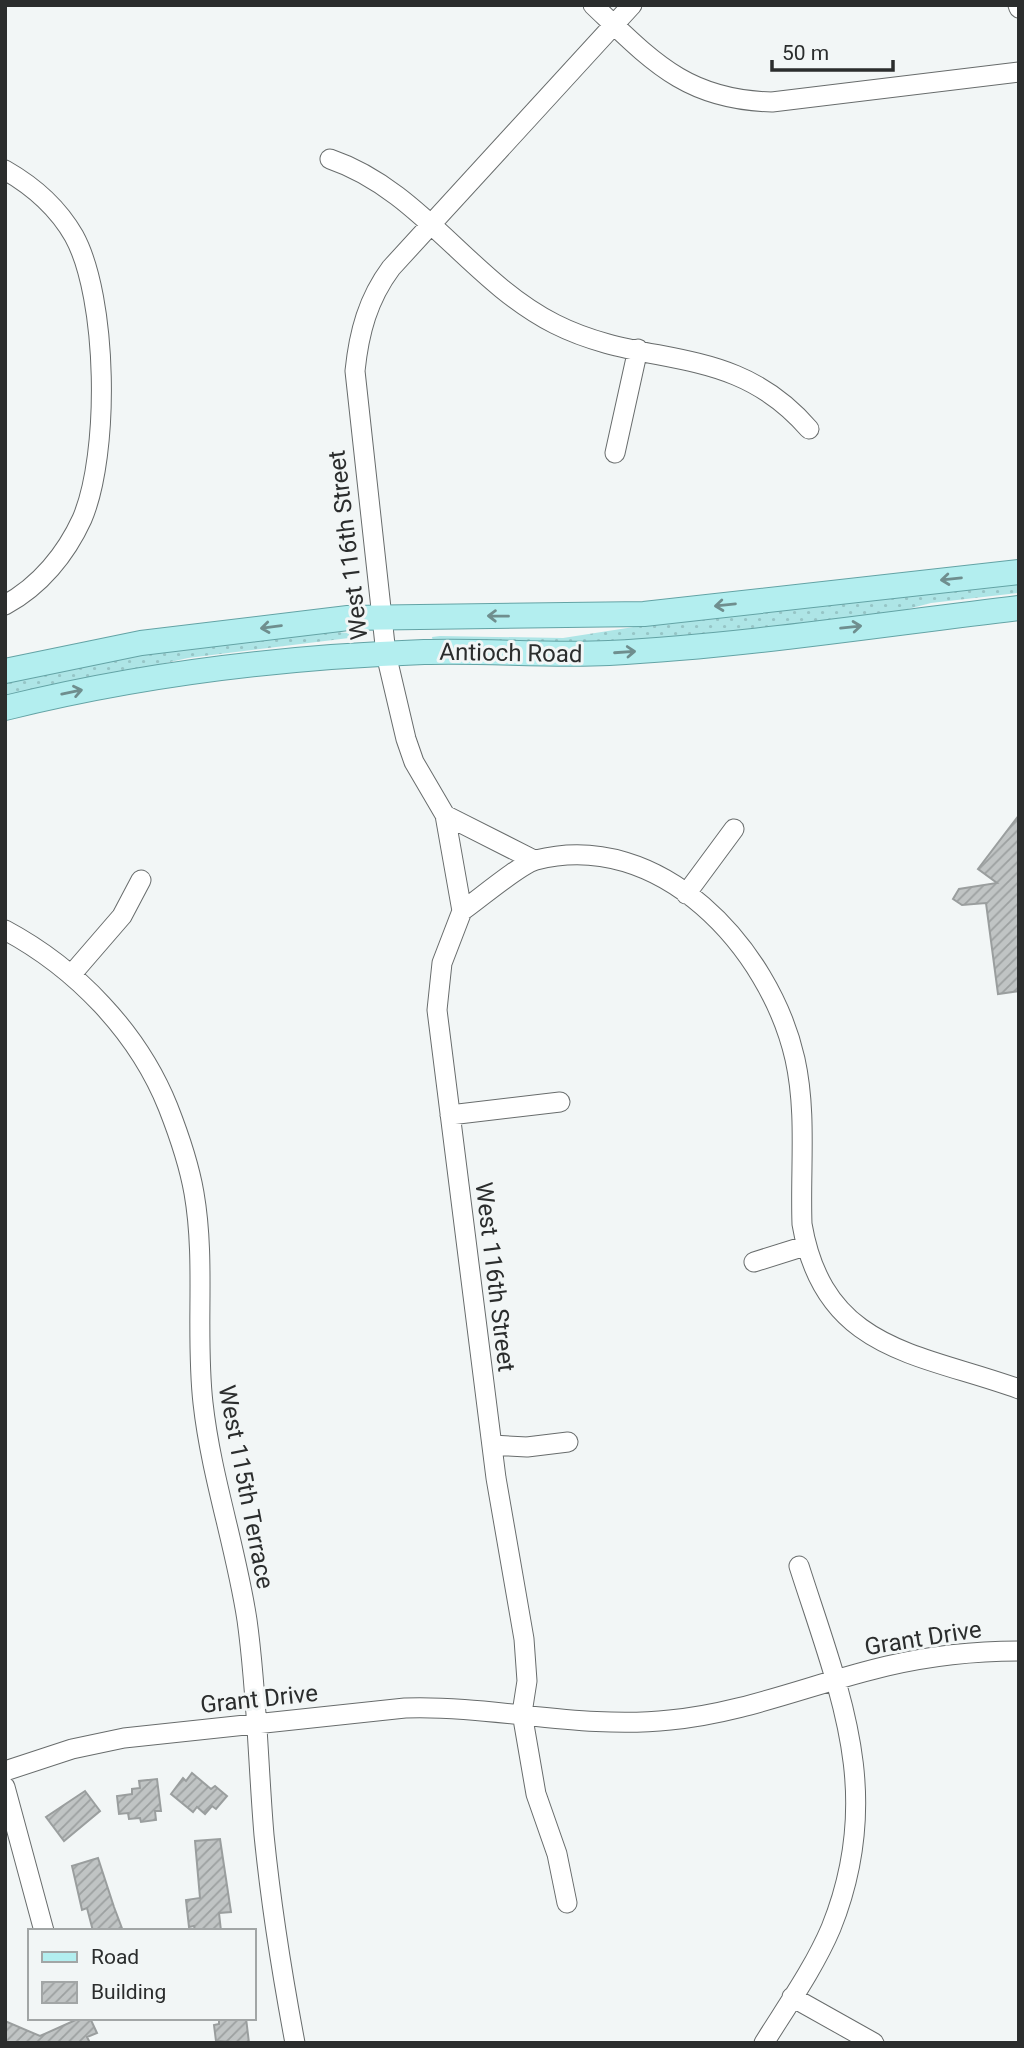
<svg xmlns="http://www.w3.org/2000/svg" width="1024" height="2048" font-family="Roboto,sans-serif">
	<defs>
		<pattern id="grass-dots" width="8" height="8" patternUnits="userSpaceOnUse" patternTransform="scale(1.75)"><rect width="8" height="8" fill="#aee5e6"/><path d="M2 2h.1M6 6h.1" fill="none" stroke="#96c5c6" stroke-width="1.8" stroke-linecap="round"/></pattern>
		<pattern id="building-hatch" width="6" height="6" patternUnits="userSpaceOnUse" patternTransform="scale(1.75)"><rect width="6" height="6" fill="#c0c4c4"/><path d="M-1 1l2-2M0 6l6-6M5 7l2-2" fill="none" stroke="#9ca0a0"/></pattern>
	</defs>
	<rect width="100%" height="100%" fill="#f2f6f6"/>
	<path fill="url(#grass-dots)" d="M1019,584V593L931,603L881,616L603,646L433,642L432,637L440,636L563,638L640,626Z
		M337,632L349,633V638L188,658L5,699V683L138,654Z"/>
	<path fill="url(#building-hatch)" stroke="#9a9e9e" stroke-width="2" d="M1019,815V991L998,994L986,903L962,905L953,899L959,889L997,883L978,869Z
		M192,1773L211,1789L215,1786L227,1796L216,1809L212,1806L205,1814L197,1807L193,1812L171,1794L183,1778L186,1781Z
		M157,1779L161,1811H155L156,1820L141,1822L140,1818L129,1819L128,1813L119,1814L117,1796L132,1794V1789L140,1788L139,1781Z
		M85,1791L100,1811L64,1841L46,1817Z
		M220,1839L231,1912L219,1913L221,1931H195L194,1926L189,1927L186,1900L200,1898L195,1841Z
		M98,1858L114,1907L123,1931H93L87,1908L82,1910L72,1866Z
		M80,2018H90L97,2033L87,2037L90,2043H5V2021L40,2036Z
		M219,2018H246L249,2043L216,2041L214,2025L219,2024Z"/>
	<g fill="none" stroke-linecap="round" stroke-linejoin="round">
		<defs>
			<path id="minor" d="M593,5C652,61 686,100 772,102L1019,72
				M1018,5L1019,8
				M330,159C421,190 470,281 555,324C646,370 733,341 809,429
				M5,170C33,186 58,208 74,236C108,298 110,454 82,519C66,554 40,586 5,605
				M615,453L638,349
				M445,815L534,860
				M686,894L734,829
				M462,911C478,900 520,864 536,860C660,828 770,948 795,1059C807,1113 800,1169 802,1224C824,1352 920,1353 1019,1389
				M5,930C76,968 138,1032 168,1107C179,1135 189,1164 194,1193C206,1262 195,1333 203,1403C211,1476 236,1547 247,1620C257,1691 258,1764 264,1835C271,1905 282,1974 295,2043
				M71,975L122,916L141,880
				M450,1115L560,1102
				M754,1262L805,1246
				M492,1445L527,1447L568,1442
				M5,1771L72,1749L124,1738L405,1708C494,1705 581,1730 670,1720C745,1713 814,1683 887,1666C930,1656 975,1651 1019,1651
				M5,1787L44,1931
				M567,1903L557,1854L536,1794L522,1713L527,1681L524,1639L496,1478L437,1010L442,963L462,911L445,815L414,762L406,739L386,654L355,371C359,332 368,299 391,268L632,5
				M792,1997L874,2043
				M764,2043C787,2006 814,1968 831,1928C885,1794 840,1694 799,1566"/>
			<path id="major" d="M5,671L141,643L348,618L644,614L1019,572
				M5,708C142,674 283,657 424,652C485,650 547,656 609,653C743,646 884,624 1019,608"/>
		</defs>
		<use href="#minor" stroke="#686c6c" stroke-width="21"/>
		<use href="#major" stroke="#63a3a5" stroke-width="26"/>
		<use href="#minor" stroke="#fff" stroke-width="19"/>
		<use href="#major" stroke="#b3eeef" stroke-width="24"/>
	</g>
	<defs><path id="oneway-shaft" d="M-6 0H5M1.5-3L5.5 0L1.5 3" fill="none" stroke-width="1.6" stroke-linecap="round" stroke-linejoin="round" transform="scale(1.75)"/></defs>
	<g stroke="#6f8e8e">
		<use href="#oneway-shaft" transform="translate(951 579) rotate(174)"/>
		<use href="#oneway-shaft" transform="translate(725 605) rotate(174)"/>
		<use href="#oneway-shaft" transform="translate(498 616) rotate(-179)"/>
		<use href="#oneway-shaft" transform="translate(271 627) rotate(173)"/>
		<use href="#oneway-shaft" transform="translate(851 627) rotate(-6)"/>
		<use href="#oneway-shaft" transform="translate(625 652) rotate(-4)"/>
		<use href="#oneway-shaft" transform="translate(72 692) rotate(-12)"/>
	</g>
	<g text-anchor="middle" stroke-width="6" stroke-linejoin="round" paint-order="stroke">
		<g font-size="24" fill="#2b2d2d" stroke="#f2f6f6">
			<text transform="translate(348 545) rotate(-97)" y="8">West 116th Street</text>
			<text transform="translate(511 653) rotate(1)" y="8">Antioch Road</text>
			<text transform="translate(495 1277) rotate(83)" y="8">West 116th Street</text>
			<text transform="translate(246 1487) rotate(79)" y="8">West 115th Terrace</text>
			<text transform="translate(923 1638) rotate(-9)" y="8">Grant Drive</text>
			<text transform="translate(259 1699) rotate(-6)" y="8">Grant Drive</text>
		</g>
	</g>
	<rect width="1024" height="2048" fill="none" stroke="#2b2d2d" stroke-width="14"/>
	<rect x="28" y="1929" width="228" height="91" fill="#f2f6f6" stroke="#a2a6a6" stroke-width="2"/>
	<rect x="42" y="1952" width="35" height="10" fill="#b3eeef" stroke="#a2a6a6" stroke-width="2"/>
	<text x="91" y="1964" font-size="21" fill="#2b2d2d">Road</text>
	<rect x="42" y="1982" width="35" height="21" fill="url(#building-hatch)" stroke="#a2a6a6" stroke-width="2"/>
	<text x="91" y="1999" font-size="21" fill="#2b2d2d">Building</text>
	<path d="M772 60v10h121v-10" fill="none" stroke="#2b2d2d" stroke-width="3.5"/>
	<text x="782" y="60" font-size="21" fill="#2b2d2d" stroke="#f2f6f6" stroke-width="5" paint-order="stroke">50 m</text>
</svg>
